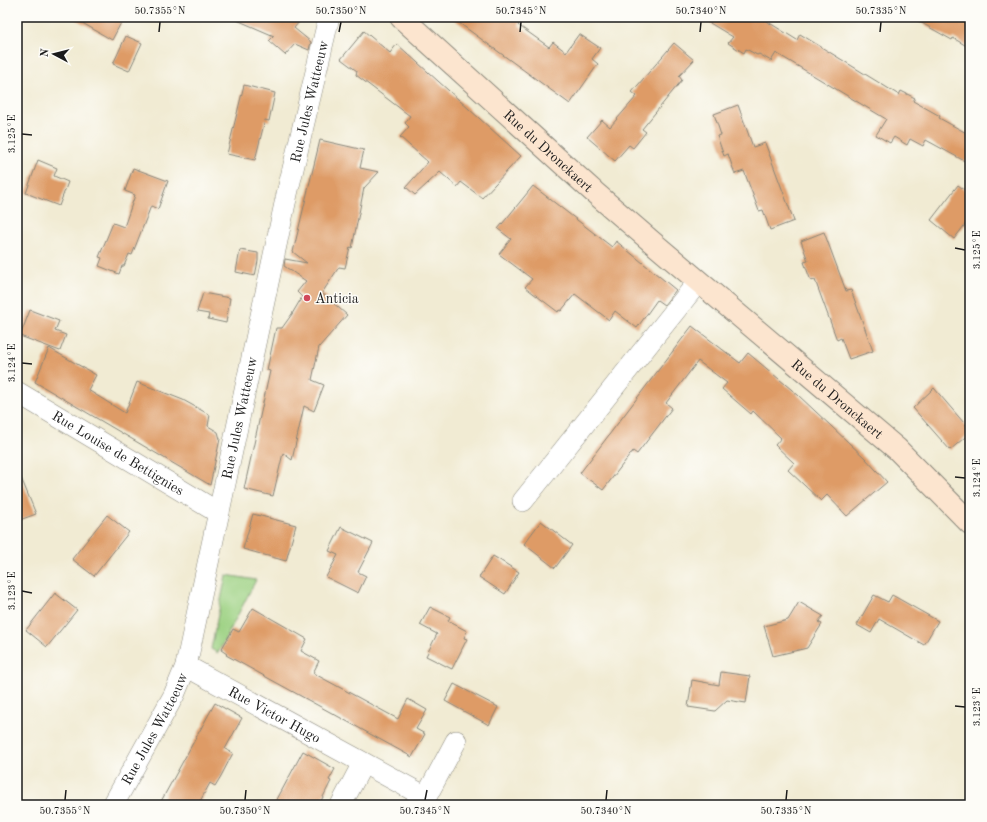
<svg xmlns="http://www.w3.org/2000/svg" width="987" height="822" font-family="'Old Standard TT',serif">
	<rect width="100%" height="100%" fill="#fdfcf7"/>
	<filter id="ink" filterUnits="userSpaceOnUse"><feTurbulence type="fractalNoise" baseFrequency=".025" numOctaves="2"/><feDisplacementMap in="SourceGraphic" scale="8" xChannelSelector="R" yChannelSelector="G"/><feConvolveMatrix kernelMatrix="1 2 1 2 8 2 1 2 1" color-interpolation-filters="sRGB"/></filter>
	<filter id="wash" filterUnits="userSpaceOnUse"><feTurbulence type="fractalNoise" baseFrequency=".012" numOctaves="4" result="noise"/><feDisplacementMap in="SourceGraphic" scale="16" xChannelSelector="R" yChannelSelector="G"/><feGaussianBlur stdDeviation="0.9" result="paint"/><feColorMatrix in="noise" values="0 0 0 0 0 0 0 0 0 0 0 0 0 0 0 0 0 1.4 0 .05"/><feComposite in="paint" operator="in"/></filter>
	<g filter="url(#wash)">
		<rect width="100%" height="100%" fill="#f1ebd3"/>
		<path fill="#9cd182" stroke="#5c764f" d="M226,575L256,580L218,653L211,649Z"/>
		<g id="blocks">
			<path fill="#de9b66" d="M72,17H124L112,40Z
				M230,17H303L294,28L311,42L309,50L295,44L285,55L269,41L274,36Z
				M451,17H524L518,25L549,47L553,42L566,52L579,34L600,48L592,59L598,64L570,104Z
				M700,17H760L797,40L800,34L899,95L901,91L915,98L913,101L940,116L939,118L970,135V164L926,140L923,146L910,139L907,145L894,137L890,143L876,135L886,119L776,53L771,61L759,54L757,55L746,49L744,53L728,43L733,37Z
				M911,17H970V48L953,38L952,40Z
				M364,31L390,53L397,44L521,156L482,198L461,182L457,187L440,172L415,195L406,187L428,162L400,137L409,127L405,123L410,116L356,75L357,71L341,59Z
				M126,36L142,43L129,71L113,64Z
				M674,43L694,60L679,76L682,80L642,129L646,132L633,148L629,145L615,161L587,137L602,120L610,127L637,96L632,92Z
				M244,85L275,93L269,121L265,120L255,160L227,154Z
				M738,105L753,147L765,143L794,221L770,230L763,210L759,211L744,171L735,174L728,154L724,156L717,136L721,135L714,114Z
				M320,140L364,150L360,168L379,172L364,188L352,248L350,247L345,268L339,267L322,293L347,315L319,347L312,380L324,385L314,411L304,406L292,460L283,453L273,496L244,489L270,371L267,370L276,328H282L292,314L302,297L297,292L306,281L284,266L285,259L307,263L293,252Z
				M38,160L57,168L54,176L68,182L59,206L26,193Z
				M133,168L168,181L158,209L151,206L132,255L129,254L124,266H122L119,274L99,266L102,258L99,257L113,223L124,227L135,195L125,191Z
				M958,185L970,194V218L954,239L931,220Z
				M533,186L612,247L616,241L676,290L664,305L657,300L637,328L615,311L609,320L575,294L561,311L559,310L558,312L525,287L532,279L499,254L511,239L498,229Z
				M824,232L846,291L851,290L873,351L849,359L841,338L837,340L815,280L811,281L804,262L808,261L801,241Z
				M240,250L258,253V261L255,276L236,272Z
				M203,293L230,298L226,323L208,319L209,314L197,312Z
				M30,310L59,321L55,331L66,335L60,351L20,336Z
				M692,326L740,363L748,353L798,395L865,458L887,482L847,516L827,495L821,501L788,470L794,463L775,445L781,438L753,411L751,414L722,389L727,383L698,361L666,403L672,408L637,454L633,451L603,490L580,473Z
				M49,348L96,375L88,390L125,413L137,382L183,400L210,415L208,426L218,432L220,439L210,485L35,382Z
				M934,388L970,430V433L950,450L913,408Z
				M17,468L36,514L17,521Z
				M253,514L296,525L286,561L243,549Z
				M107,515L129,532L94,576L72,559Z
				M541,521L572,545L555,568L524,544Z
				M341,527L373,543L358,572L366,576L358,593L326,577L338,555L329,551Z
				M493,556L519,572L505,594L479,577Z
				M55,593L77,610L47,647L26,630Z
				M874,595L888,602L892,595L938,621L924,645L879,619L871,633L857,625Z
				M799,602L823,616L818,622L822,624L807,648L773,656L764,626L788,620Z
				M430,607L450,617L448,621L467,631L464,638L467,639L452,669L426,656L437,634L420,625Z
				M253,608L307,639L301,651L319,661L313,673L398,719L408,699L427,710L416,729L425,734L412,757L226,655L227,654L221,650L233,629L239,632Z
				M721,672L750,676L746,703L727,700L715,711L688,707L692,680L719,685Z
				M454,684L498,707L489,725L445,701Z
				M215,703L242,718L225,749L233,753L221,776L215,786L210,783L198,805H159Z
				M303,751L335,769L329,780L331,781L319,805H274Z"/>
		</g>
	</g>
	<g filter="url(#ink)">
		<use href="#blocks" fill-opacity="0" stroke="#868478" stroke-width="1"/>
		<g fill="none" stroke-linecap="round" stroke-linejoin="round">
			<defs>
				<g id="street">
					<path id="s1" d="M17,392L219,513"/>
					<path d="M523,501L698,282"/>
					<path id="s2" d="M186,666L426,797L456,741"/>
					<path id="s3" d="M113,805L174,695L186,666L287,194L329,17"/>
					<path d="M341,805L363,763"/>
				</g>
				<g id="secondary">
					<path id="s4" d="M401,17L594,192L652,242L897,449L970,523"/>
				</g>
			</defs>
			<use href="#street" stroke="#868478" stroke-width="22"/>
			<use href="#secondary" stroke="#868478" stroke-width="24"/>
			<use href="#street" stroke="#fff" stroke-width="21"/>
			<use href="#secondary" stroke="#fce5cf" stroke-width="22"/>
		</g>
	</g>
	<path fill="none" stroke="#1c1c1c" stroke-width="1.5" d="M159,32L160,22M339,32L341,22M520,32L521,22M700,32L701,22M880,32L881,22M22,134L32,135M955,248L965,250M22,363L32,364M955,477L965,478M22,591L32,593M955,706L965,707M65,800L66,790M245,800L246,790M425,800L427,790M606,800L607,790M786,800L787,790"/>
	<circle fill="#d1495b" stroke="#fdfcf7" stroke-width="1.5" cx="307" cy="298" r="4"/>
	<g text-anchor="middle" stroke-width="3" stroke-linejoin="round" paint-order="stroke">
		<g font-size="14" fill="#1c1c1c" stroke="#fdfcf7">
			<text dy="5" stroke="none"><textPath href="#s3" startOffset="735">Rue Jules Watteeuw</textPath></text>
			<text dy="5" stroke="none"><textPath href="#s4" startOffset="199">Rue du Dronckaert</textPath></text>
			<text dy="5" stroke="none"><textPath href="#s4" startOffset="580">Rue du Dronckaert</textPath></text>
			<text dy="5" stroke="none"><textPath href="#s3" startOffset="411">Rue Jules Watteeuw</textPath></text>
			<text dy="5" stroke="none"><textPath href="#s1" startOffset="118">Rue Louise de Bettignies</textPath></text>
			<text dy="5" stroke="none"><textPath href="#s2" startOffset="101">Rue Victor Hugo</textPath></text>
			<text dy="5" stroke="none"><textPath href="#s3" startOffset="87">Rue Jules Watteeuw</textPath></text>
		</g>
		<g font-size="14" fill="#1c1c1c" stroke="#fdfcf7" text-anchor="start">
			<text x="315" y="303">Anticia</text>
		</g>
	</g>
	<rect width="987" height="822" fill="none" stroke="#fdfcf7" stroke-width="44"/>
	<g transform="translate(54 54) rotate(277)" stroke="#fdfcf7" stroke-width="3" paint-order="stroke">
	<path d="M0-3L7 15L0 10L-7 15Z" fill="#1c1c1c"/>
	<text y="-6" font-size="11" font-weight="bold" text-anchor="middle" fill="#1c1c1c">N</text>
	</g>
	<rect x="22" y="22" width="943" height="778" fill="none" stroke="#1c1c1c" stroke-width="1.5"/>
	<g font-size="10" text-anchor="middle" fill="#1c1c1c">
		<text x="160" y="14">50.7355°N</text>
		<text x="341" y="14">50.7350°N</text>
		<text x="521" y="14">50.7345°N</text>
		<text x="701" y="14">50.7340°N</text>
		<text x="881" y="14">50.7335°N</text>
		<text transform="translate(11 134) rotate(-90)" y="4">3.125°E</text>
		<text transform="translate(976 250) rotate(-90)" y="4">3.125°E</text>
		<text transform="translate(11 363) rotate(-90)" y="4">3.124°E</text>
		<text transform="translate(976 478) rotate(-90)" y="4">3.124°E</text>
		<text transform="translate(11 591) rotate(-90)" y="4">3.123°E</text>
		<text transform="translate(976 707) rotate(-90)" y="4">3.123°E</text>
		<text x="65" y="814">50.7355°N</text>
		<text x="245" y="814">50.7350°N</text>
		<text x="425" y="814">50.7345°N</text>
		<text x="606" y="814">50.7340°N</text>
		<text x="786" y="814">50.7335°N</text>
	</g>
</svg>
